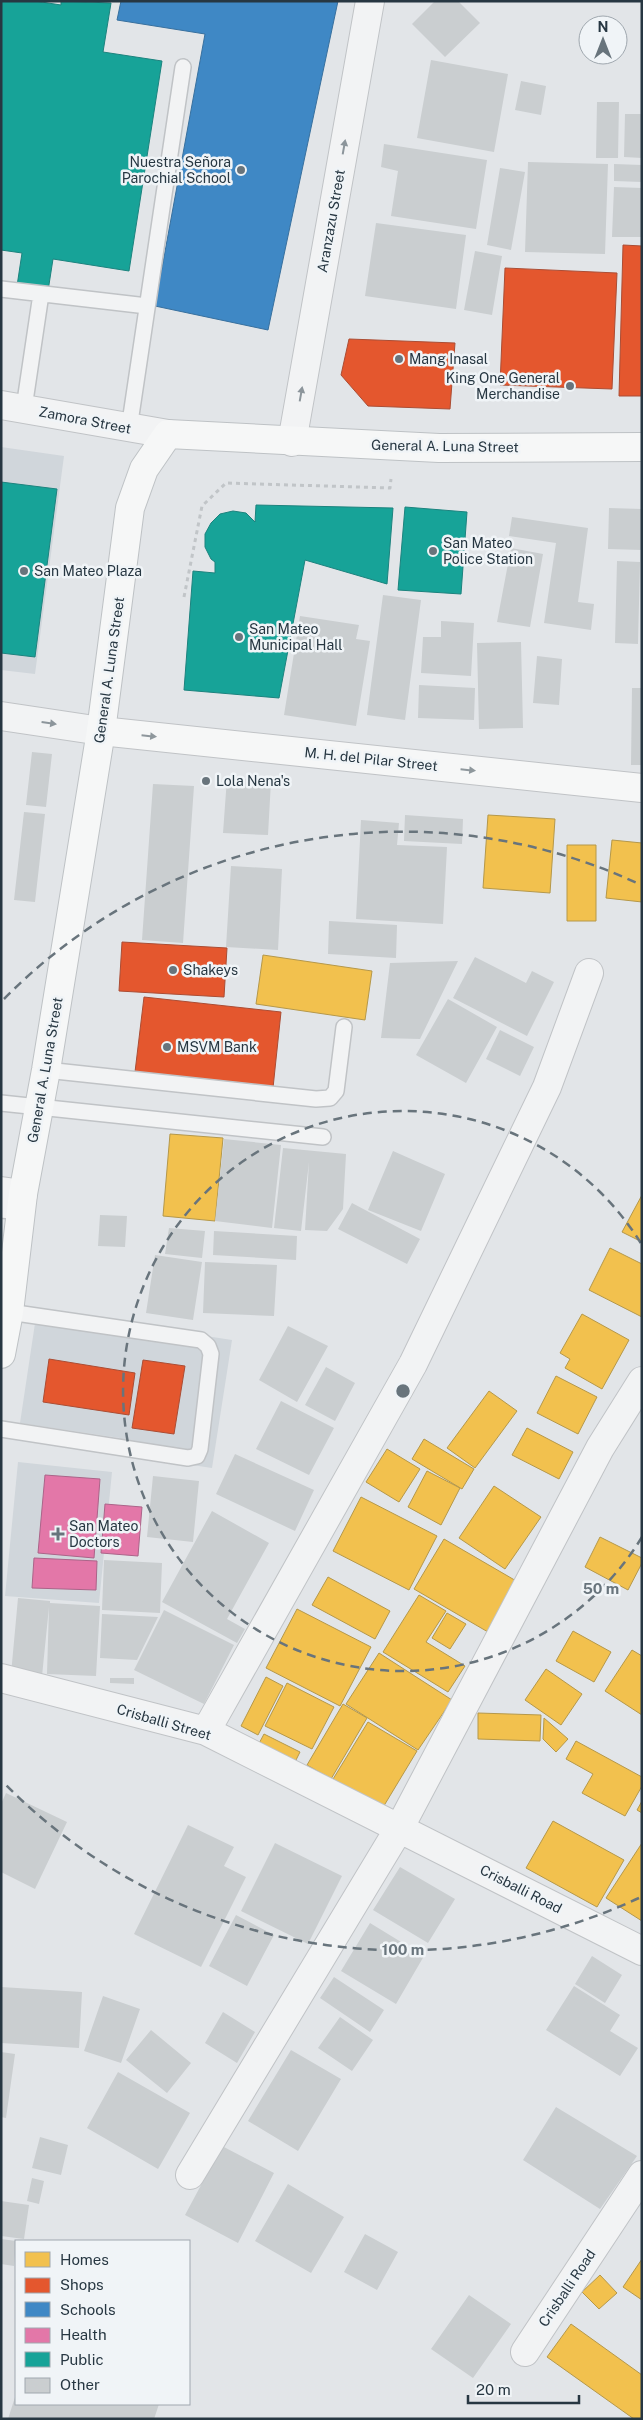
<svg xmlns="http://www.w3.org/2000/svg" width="643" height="2420" font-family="'Public Sans',sans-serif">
	<rect width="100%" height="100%" fill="#e2e5e8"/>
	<path fill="#d0d6db" d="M1,447L64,456L35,674L1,670Z
		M37,1310L232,1340L212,1468L118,1454L120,1438L20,1423Z
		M18,1462L112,1472L99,1603L5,1596Z"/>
	<path fill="#f2c14e" stroke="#b5984a" d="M488,815L555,819L550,893L483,888Z
		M612,840L642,843V902L606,898Z
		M567,845H596V921H567Z
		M263,955L372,971L365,1020L256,1004Z
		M170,1134L223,1138L215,1221L163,1216Z
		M642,1195V1242L622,1232Z
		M610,1248L642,1264V1317L589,1290Z
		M582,1314L629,1340L602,1389L565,1368L570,1359L560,1353Z
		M556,1376L597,1397L578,1434L537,1413Z
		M489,1391L517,1411L475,1468L447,1448Z
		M527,1428L573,1452L559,1479L512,1455Z
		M424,1439L474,1469L462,1489L412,1459Z
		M387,1449L420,1469L399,1502L366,1482Z
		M427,1471L460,1488L441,1525L408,1507Z
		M494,1486L541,1517L505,1569L459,1538Z
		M361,1497L437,1536L409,1590L333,1551Z
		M600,1537L642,1558V1563L628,1590L585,1567Z
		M444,1539L518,1582L488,1632L414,1589Z
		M328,1577L390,1611L375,1639L312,1605Z
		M419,1595L446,1611L426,1642L465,1666L448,1692L383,1652Z
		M297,1609L371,1647L340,1706L266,1668Z
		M447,1613L466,1624L450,1649L432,1638Z
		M573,1631L611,1652L594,1682L556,1661Z
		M632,1650L642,1656V1715L605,1691Z
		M379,1653L452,1700L418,1750L346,1704Z
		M546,1669L582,1694L561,1725L525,1700Z
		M266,1677L283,1686L258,1735L241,1726Z
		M287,1683L334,1707L312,1749L265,1726Z
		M343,1704L367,1718L331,1779L307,1765Z
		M478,1713L541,1715L540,1741L478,1739Z
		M544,1718L568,1739L556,1752L543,1739Z
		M368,1722L417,1751L379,1814L330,1784Z
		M264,1734L300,1752L291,1770L255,1751Z
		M576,1741L642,1777V1786L625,1816L582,1793L593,1774L566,1759Z
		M642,1801V1813L637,1810Z
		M553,1821L624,1860L597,1907L526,1868Z
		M642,1843V1921L606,1898Z
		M642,2259V2300L623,2287Z
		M600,2275L617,2293L599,2309L582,2292Z
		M571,2324L642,2375V2419H634L547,2357Z"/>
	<path fill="#e4572e" stroke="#ab4d34" d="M623,245L642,246V396H619Z
		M505,268L617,273L612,389L500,385Z
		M349,339L455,343L450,409L368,406L341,375Z
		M122,942L227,948L224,997L119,991Z
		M144,997L281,1012L273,1088L135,1072Z
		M49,1359L135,1373L129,1415L43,1402Z
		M143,1360L185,1366L174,1434L132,1428Z"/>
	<path fill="#3f88c5" stroke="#38709e" d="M121,1H338L268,330L155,306L205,34L117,20Z"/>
	<path fill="#e377a8" stroke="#ab6489" d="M45,1475L100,1479L94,1558L38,1553Z
		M105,1504L142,1507L138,1556L101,1553Z
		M34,1558L97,1561L96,1590L32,1588Z"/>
	<path fill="#17a398" stroke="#1c837e" d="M1,1H35L61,5V1L111,3L103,52L162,61L129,271L53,259L48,291L17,286L22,253L1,250Z
		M1,482L57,489L35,657L1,653Z
		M256,505L393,508L387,584L305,560L279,698L184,690L193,571L215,573V562L211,559L205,547V534L211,523L220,514L233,511L246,513L255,522Z
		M405,507L467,512L461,594L398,590Z"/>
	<path fill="#caced0" d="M435,1H458L480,23L445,57L412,24Z
		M431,60L508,74L494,152L417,138Z
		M521,81L546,86L541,115L515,110Z
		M597,102H619L618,158H596Z
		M625,114H642V158L624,157Z
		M384,144L487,160L476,229L391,216L398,171L381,167Z
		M528,162L608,164L605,254L525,252Z
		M614,164L642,165V182L614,181Z
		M500,168L525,172L511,250L487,245Z
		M614,187L642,188V237H612Z
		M376,223L466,235L456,309L365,296Z
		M475,251L502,256L492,315L464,310Z
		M609,508L642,509V550L608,549Z
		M512,517L588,528L578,602L594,604L591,630L544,623L556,543L509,536Z
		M511,548L543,554L530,627L497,622Z
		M617,561L640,562L638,644L615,643Z
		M383,595L421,600L405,720L367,715Z
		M300,616L359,625L356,639L370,641L356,726L284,715Z
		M441,621L474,623L471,676L421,673L423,637H441Z
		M521,642L523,728L479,729L477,643Z
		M537,656L562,659L559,705L533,703Z
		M419,685L475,688L474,720L418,718Z
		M632,688H642V765H631Z
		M32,752L52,754L46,807L26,805Z
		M227,778L271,781L268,835L223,833Z
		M153,784L194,786L183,943L142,940Z
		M24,812L45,814L35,902L14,900Z
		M405,815L463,819L462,844L404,841Z
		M361,820L399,823L397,845L447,847L443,924L356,919Z
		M231,866L282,869L278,950L226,947Z
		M329,921L397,925L396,958L328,954Z
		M475,957L526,983L532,971L554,982L527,1036L453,998Z
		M458,961L420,1039L381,1038L390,963Z
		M448,999L497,1027L466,1083L416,1055Z
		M500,1030L534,1047L520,1076L486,1059Z
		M224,1139L281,1145L272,1228L215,1221Z
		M283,1148L346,1154L343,1209L327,1231L305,1230L309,1162L301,1231L274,1228Z
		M393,1151L445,1174L421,1231L368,1210Z
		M352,1203L420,1239L407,1264L338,1229Z
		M100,1215L127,1216L125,1247L98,1246Z
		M169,1228L205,1231L202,1258L165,1254Z
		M214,1231L297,1236L296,1260L213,1255Z
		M155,1255L202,1262L193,1320L146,1313Z
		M205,1262L277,1265L274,1316L203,1313Z
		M288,1326L328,1346L297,1402L259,1380Z
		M326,1367L355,1383L335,1421L305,1405Z
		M281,1401L334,1428L309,1475L256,1449Z
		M235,1454L314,1490L295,1531L216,1494Z
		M153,1476L199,1481L193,1542L147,1537Z
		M212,1511L269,1543L227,1619L245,1629L237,1643L162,1602Z
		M104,1560L162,1563L160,1613L102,1610Z
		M18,1598L50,1601V1603L100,1606L96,1676L47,1674L49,1607L42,1676L11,1674Z
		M164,1610L234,1645L204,1704L134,1670Z
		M102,1614L158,1617L137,1660L100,1658Z
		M110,1678H134V1684L110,1683Z
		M6,1793L67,1822L35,1889L1,1872V1804Z
		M188,1825L234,1847L224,1866L246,1877L201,1967L134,1934Z
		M275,1843L342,1876L308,1944L241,1911Z
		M400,1867L455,1899L428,1943L373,1910Z
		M236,1915L274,1935L247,1986L209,1966Z
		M370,1923L424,1956L396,2004L341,1971Z
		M592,1956L622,1975L605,2003L575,1984Z
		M334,1977L384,2010L370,2032L320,1998Z
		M574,1986L620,2015L610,2031L638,2048L620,2076L546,2030Z
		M1,1987L82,1992L79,2048L1,2043Z
		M103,1996L140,2009L121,2063L84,2051Z
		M223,2012L255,2032L237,2063L205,2043Z
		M340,2017L373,2040L352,2071L318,2048Z
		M151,2030L191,2063L167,2093L126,2060Z
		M291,2050L341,2079L298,2151L248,2121Z
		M1,2052L15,2054L6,2118L1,2117Z
		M118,2072L190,2113L158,2169L87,2128Z
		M556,2107L637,2156L600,2209L523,2160Z
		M40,2137L68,2145L61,2175L32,2168Z
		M222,2146L274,2173L238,2243L185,2215Z
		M32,2178L44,2181L39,2204L27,2201Z
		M288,2184L344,2217L311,2273L255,2241Z
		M1,2201L29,2205L24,2239L1,2236Z
		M365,2234L398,2252L377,2290L344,2272Z
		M1,2239L16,2241L14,2266L1,2264Z
		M469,2295L511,2324L473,2378L431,2349Z
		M16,2394V2404H159L154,2419H8Z"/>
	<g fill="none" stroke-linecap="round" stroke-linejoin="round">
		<defs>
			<path id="lane" d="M1,289L147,306
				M24,408L41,294
				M129,429L183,67
				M46,1070L316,1099L330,1098L336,1091L344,1027
				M1,1103L323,1137
				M1,1210L21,1212
				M1,1429L188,1458L197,1456L200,1449L211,1354L208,1346L201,1340L9,1312"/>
			<path id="street" d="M1,405L168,434
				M292,442L370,1
				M1,716L101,731
				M1,1191L23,1194
				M1,1678L206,1731L642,1951
				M206,1731L413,1364L547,1087L589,973
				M190,2175L400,1827L600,1448L642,1381
				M525,2352L642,2175"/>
			<path id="secondary" d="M101,731L642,788"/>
			<path id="primary" d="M1,1354L9,1312L23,1194L46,1070L101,731L130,508L144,469L168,434L439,448L642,447"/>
		</defs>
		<use href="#lane" stroke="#c0c3c6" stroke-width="18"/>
		<use href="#street" stroke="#c0c3c6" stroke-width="30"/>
		<use href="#secondary" stroke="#c0c3c6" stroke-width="30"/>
		<use href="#primary" stroke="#bec2c5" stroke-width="30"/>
		<path stroke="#c1c5c8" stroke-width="3" stroke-dasharray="4 4" stroke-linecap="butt" d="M184,597L202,506L226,483L390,488L391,479"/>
		<use href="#lane" stroke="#f2f3f4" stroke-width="15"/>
		<use href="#street" stroke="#f2f3f4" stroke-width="28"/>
		<use href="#secondary" stroke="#f6f7f7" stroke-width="28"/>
		<use href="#primary" stroke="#f6f7f7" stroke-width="28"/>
	</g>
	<defs><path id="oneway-solid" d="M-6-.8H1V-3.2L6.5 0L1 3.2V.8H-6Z" transform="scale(1.25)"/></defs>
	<g fill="#8c959b">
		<use href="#oneway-solid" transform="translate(344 147) rotate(-80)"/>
		<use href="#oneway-solid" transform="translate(301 394) rotate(-80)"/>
		<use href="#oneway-solid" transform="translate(49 723) rotate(8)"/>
	</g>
	<g fill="#8e979c">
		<use href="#oneway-solid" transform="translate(149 736) rotate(6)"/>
		<use href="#oneway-solid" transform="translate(468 770) rotate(6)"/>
	</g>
	<g fill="none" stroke="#68747c" stroke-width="2.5" stroke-dasharray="9 6">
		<path d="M642 1537A280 280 0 1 1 642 1245"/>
		<path d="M639 1898A559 559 0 0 1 4 1783M4 999A559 559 0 0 1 639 884"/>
	</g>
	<g fill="#68747c" stroke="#f0f4f7" stroke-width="2">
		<circle cx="241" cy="170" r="5"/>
		<circle cx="399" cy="359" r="5"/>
		<circle cx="570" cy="386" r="5"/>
		<circle cx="433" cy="551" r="5"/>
		<circle cx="24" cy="571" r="5"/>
		<circle cx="239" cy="637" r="5"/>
		<circle cx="206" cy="781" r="5"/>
		<circle cx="173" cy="970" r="5"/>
		<circle cx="167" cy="1047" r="5"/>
		<path d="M55.5 1526.5h5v5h5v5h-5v5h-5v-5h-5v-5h5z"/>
	</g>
	<g text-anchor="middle" stroke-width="5" stroke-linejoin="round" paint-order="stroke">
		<g font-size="14" fill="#273742" stroke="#f0f4f7" text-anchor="start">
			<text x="231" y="167" text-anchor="end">Nuestra Señora<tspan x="231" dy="16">Parochial School</tspan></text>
			<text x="409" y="364">Mang Inasal</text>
			<text x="560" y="383" text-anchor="end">King One General<tspan x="560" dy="16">Merchandise</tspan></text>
			<text x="443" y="548">San Mateo<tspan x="443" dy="16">Police Station</tspan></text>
			<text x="34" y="576">San Mateo Plaza</text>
			<text x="249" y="634">San Mateo<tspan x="249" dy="16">Municipal Hall</tspan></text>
			<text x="216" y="786">Lola Nena's</text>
			<text x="183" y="975">Shakeys</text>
			<text x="177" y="1052">MSVM Bank</text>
			<text x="69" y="1531">San Mateo<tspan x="69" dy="16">Doctors</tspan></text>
		</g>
		<g font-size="14" fill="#273742" stroke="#f0f4f7">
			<text transform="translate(331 221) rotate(-80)" y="5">Aranzazu Street</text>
			<text transform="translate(85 420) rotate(11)" y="5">Zamora Street</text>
			<text transform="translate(445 446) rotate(1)" y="5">General A. Luna Street</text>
			<text transform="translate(109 670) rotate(-82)" y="5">General A. Luna Street</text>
			<text transform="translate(371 759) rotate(6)" y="5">M. H. del Pilar Street</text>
			<text transform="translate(45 1070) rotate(-80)" y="5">General A. Luna Street</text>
			<text transform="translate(164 1722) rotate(16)" y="5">Crisballi Street</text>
			<text transform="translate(521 1889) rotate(27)" y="5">Crisballi Road</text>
			<text transform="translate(567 2288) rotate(-56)" y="5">Crisballi Road</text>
		</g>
	</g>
	<circle cx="403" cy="1391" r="8" fill="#68747c" stroke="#f0f4f7" stroke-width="2.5"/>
	<g font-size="15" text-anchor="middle" font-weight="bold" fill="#68747c" stroke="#f0f4f7" stroke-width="5" stroke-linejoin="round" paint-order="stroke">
		<text x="601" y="1594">50 m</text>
		<text x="403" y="1955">100 m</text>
	</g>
	<rect width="643" height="2420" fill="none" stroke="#273742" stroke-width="5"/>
	<rect x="15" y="2240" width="175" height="165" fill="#f0f4f7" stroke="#a0a8af"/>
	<rect x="25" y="2252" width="25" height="15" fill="#f2c14e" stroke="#a0a8af"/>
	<text x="60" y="2265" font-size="15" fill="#273742">Homes</text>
	<rect x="25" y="2278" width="25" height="15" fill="#e4572e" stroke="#a0a8af"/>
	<text x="60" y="2290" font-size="15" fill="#273742">Shops</text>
	<rect x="25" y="2302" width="25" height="15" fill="#3f88c5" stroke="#a0a8af"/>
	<text x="60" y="2315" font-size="15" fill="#273742">Schools</text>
	<rect x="25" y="2328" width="25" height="15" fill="#e377a8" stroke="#a0a8af"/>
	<text x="60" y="2340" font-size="15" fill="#273742">Health</text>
	<rect x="25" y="2352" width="25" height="15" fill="#17a398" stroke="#a0a8af"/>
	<text x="60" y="2365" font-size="15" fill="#273742">Public</text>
	<rect x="25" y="2378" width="25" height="15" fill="#caced0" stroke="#a0a8af"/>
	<text x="60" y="2390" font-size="15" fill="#273742">Other</text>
	<g transform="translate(603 40)"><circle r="24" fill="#f0f4f7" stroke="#a0a8af"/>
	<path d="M0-4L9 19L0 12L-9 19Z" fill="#68747c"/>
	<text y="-8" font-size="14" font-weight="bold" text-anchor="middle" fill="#273742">N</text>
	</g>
	<path d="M468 2395v8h111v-8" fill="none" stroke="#273742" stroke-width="2.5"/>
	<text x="476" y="2395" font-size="15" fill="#273742" stroke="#f0f4f7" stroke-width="4" paint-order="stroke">20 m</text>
</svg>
